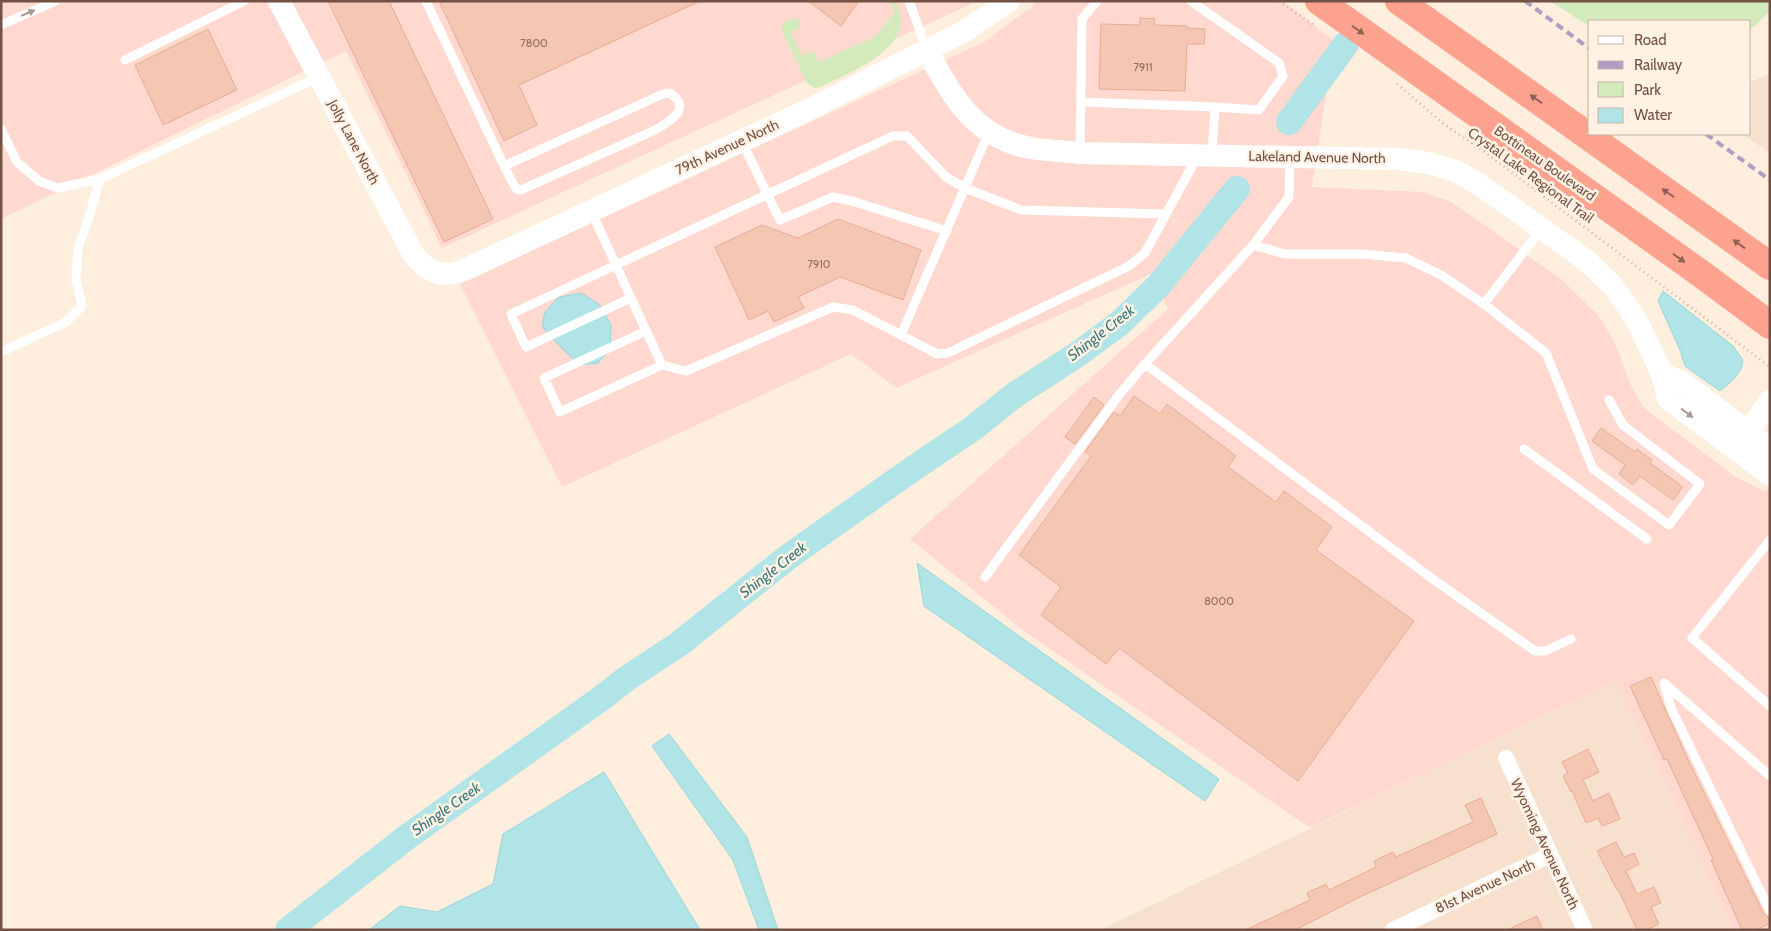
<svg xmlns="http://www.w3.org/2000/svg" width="1771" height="931" font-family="Cabin,sans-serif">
	<rect width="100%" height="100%" fill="#fdeedd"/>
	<path fill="#f7e1ce" d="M1770,74V153L1742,134H1750V82Z
		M1616,681L1734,930H1100Z"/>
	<path fill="#ffd9cf" d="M1,1H973L969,5L442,248L346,51L1,219Z
		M1036,1H1283L1334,41L1312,187L1421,192L1450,201L1561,279L1597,314L1613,339L1632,388L1645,409L1734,476L1764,491L1770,488V930H1734L1616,681L1310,828L1021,629L910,539L1168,309L1151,274L896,388L851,354L562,487L460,284L984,42L1031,7Z"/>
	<path fill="#d3ebbb" d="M890,1H896C898,7 901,14 901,20C900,55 847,73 821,87L814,88L807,83L781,29L783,23L793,18L799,20L801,27L791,32L802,56L813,51L819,62L875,37L895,12Z
		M1550,1H1770V11L1750,30V21H1590V27Z"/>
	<path fill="#b1e4e7" stroke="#97d5da" d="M1663,291L1733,346L1743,360C1742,374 1731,382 1720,391L1685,366L1680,350L1658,301Z
		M581,293L599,304L611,325L610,349L598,363L579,365L547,333L542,325L545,312L559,297Z
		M917,563L1219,779L1205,801L924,606Z
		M669,734L747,837L778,930H759L733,860L652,746Z
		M604,772L700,930H369L400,906L437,912L493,884L503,834Z"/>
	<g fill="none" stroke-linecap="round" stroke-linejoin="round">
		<path stroke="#b1e4e7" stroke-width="26" d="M1289,122L1346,44
			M288,930L407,837L603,697L626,679L679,644L788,557L911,470L972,429L1016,394L1078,354L1120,323L1158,286L1237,189"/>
	</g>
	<path fill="#f4c7b3" stroke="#e8ab93" d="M328,1H389L493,219L444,242Z
		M439,1H700L519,85L537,125L504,141Z
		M808,1H859L841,26Z
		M1140,18L1155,19L1154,25L1187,26V28L1205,29L1204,44H1187L1185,91L1099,89L1101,24L1140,25Z
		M208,29L237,90L163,125L135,65Z
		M838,219L921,250L903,300L840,277L798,297L804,308L774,322L768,311L749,320L715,247L762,225L798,238Z
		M1134,396L1160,414L1167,404L1236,456L1228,467L1276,502L1284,491L1332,527L1316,550L1414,621L1298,781L1119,648L1106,664L1041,615L1061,587L1019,555L1091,456L1085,452L1114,412L1120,416Z
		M1094,397L1104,405L1075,444L1065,437Z
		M1601,428L1635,452L1637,449L1652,460L1650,463L1683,487L1673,500L1640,476L1633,485L1619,474L1625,465L1592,441Z
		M1651,677L1688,760L1764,914L1768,917L1770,923L1756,930H1742L1711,860L1713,859L1667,759L1664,760L1630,686Z
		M1588,749L1599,772L1583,780L1593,801L1609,793L1620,819L1602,826L1598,818L1586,823L1572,791L1571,792L1563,776L1568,773L1562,762Z
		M1481,798L1497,834L1360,897L1295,930H1245L1310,900L1307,893L1326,884L1329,890L1376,867L1374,861L1393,852L1396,857L1473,822L1465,805Z
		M1616,842L1624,857L1634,853L1639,864L1626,871L1637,894L1654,887L1661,903L1651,907L1659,924L1646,930H1637L1618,889L1617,890L1597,851Z
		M1537,916L1543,930H1507Z"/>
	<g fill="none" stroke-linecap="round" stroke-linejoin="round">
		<path stroke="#d8aa97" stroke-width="2.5" stroke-dasharray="1 4" stroke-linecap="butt" d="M1279,1L1315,26
			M1397,84L1445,125L1482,150L1770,367"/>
		<path stroke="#fff" stroke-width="9" d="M426,1L504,166L516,189L521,190L655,130C669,122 693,109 670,93L663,94L504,166
			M909,1L927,50
			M1191,1L1279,63L1283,76L1259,110L1215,107L1212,154
			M1,25L56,1
			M125,60L244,1
			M1081,102L1215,107
			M1,129L17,162L39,181L58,188L100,179L319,77
			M742,142L780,220L833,197L852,201L947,231
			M1080,153L1082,19L1097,1
			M591,211L616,265L511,314L526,347L631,298L662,365L560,412L544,378L646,331
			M1253,245L1285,254H1361L1406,258L1441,275L1484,304L1546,353L1593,469L1669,525L1700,484L1623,425L1609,400
			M631,298L616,265L893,136H907L946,177L965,188L1021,210L1166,214
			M1484,304L1541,229
			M901,335L937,354L948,353L1129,266L1145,253L1197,157
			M1,352L66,322L82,306L76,279L78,248L88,220L100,179
			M1145,364L1430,577L1535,651H1545L1571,639
			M662,365L686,371L833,307L853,310L901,335L989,132
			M1524,449L1647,539
			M1770,540L1692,638L1770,706
			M985,577L1119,395L1145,364L1253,245L1289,197L1290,157
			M1664,683L1671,708L1770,911
			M1664,683L1770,776"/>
		<path stroke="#fff" stroke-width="16" d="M1506,758L1585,930
			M1393,930L1550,855"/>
		<path stroke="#fff" stroke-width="22" d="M279,1L411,250C425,272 440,279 464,270L810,109L965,31L1009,1
			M927,50C952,96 974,138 1031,148C1047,151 1064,151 1080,153L1397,159L1428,163L1456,171L1483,187L1587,261L1611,284L1626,304L1638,323L1662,374L1668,399L1770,475
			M1662,374L1684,383L1770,449
			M1739,445L1770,401"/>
		<path stroke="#fca28f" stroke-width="28" d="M1319,1L1700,273L1770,325
			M1399,1L1770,266"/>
		<path stroke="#af9dc6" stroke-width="4" stroke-dasharray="8 5" stroke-linecap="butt" d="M1525,1L1590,49
			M1706,134L1770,180"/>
	</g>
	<defs><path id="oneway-solid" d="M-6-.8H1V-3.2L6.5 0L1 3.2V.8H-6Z" transform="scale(1.25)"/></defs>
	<g fill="#ac978f">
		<use href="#oneway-solid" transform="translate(28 13) rotate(-23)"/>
		<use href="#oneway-solid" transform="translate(1687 413) rotate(37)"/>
	</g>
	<g fill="#8f6154">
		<use href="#oneway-solid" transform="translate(1358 30) rotate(35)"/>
		<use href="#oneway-solid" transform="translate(1536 99) rotate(-145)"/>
		<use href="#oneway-solid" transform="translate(1668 193) rotate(-145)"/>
		<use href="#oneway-solid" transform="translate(1739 244) rotate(-144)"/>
		<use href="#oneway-solid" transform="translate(1679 258) rotate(35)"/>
	</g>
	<g text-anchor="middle" stroke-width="5" stroke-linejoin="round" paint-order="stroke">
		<g font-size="11" fill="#946e60">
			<text x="534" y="47">7800</text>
			<text x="1143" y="71">7911</text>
			<text x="819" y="268">7910</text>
			<text x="1219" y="605">8000</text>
		</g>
		<g font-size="14" fill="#745145" stroke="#fff2e4">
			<text transform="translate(354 142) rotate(62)" y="5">Jolly Lane North</text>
			<text transform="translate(727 147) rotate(-25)" y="5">79th Avenue North</text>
			<text transform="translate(1317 157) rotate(1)" y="5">Lakeland Avenue North</text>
			<text transform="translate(1545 163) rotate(35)" y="5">Bottineau Boulevard</text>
			<text transform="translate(1531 175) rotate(36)" y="5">Crystal Lake Regional Trail</text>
			<text transform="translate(1545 844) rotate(65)" y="5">Wyoming Avenue North</text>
			<text transform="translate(1485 886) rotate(-25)" y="5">81st Avenue North</text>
		</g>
		<g font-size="15" font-style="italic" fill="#38767b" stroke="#fff2e4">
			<text transform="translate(1101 333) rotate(-38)" y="5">Shingle Creek</text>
			<text transform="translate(773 570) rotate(-38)" y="5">Shingle Creek</text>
			<text transform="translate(446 809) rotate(-35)" y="5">Shingle Creek</text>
		</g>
	</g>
	<rect width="1771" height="931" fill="none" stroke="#745145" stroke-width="5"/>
	<rect x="1588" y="20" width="162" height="115" fill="#fff2e4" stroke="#c7b2a4"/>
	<rect x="1598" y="36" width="25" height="8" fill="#ffffff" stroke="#c7b2a4"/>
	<text x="1634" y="45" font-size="15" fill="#745145">Road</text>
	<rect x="1598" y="61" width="25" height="8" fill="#af9dc6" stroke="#c7b2a4"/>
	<text x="1634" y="70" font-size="15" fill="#745145">Railway</text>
	<rect x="1598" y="82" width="25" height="15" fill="#d3ebbb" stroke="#c7b2a4"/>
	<text x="1634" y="95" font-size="15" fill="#745145">Park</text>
	<rect x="1598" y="108" width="25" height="15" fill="#b1e4e7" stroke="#c7b2a4"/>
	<text x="1634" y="120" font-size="15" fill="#745145">Water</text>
</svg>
